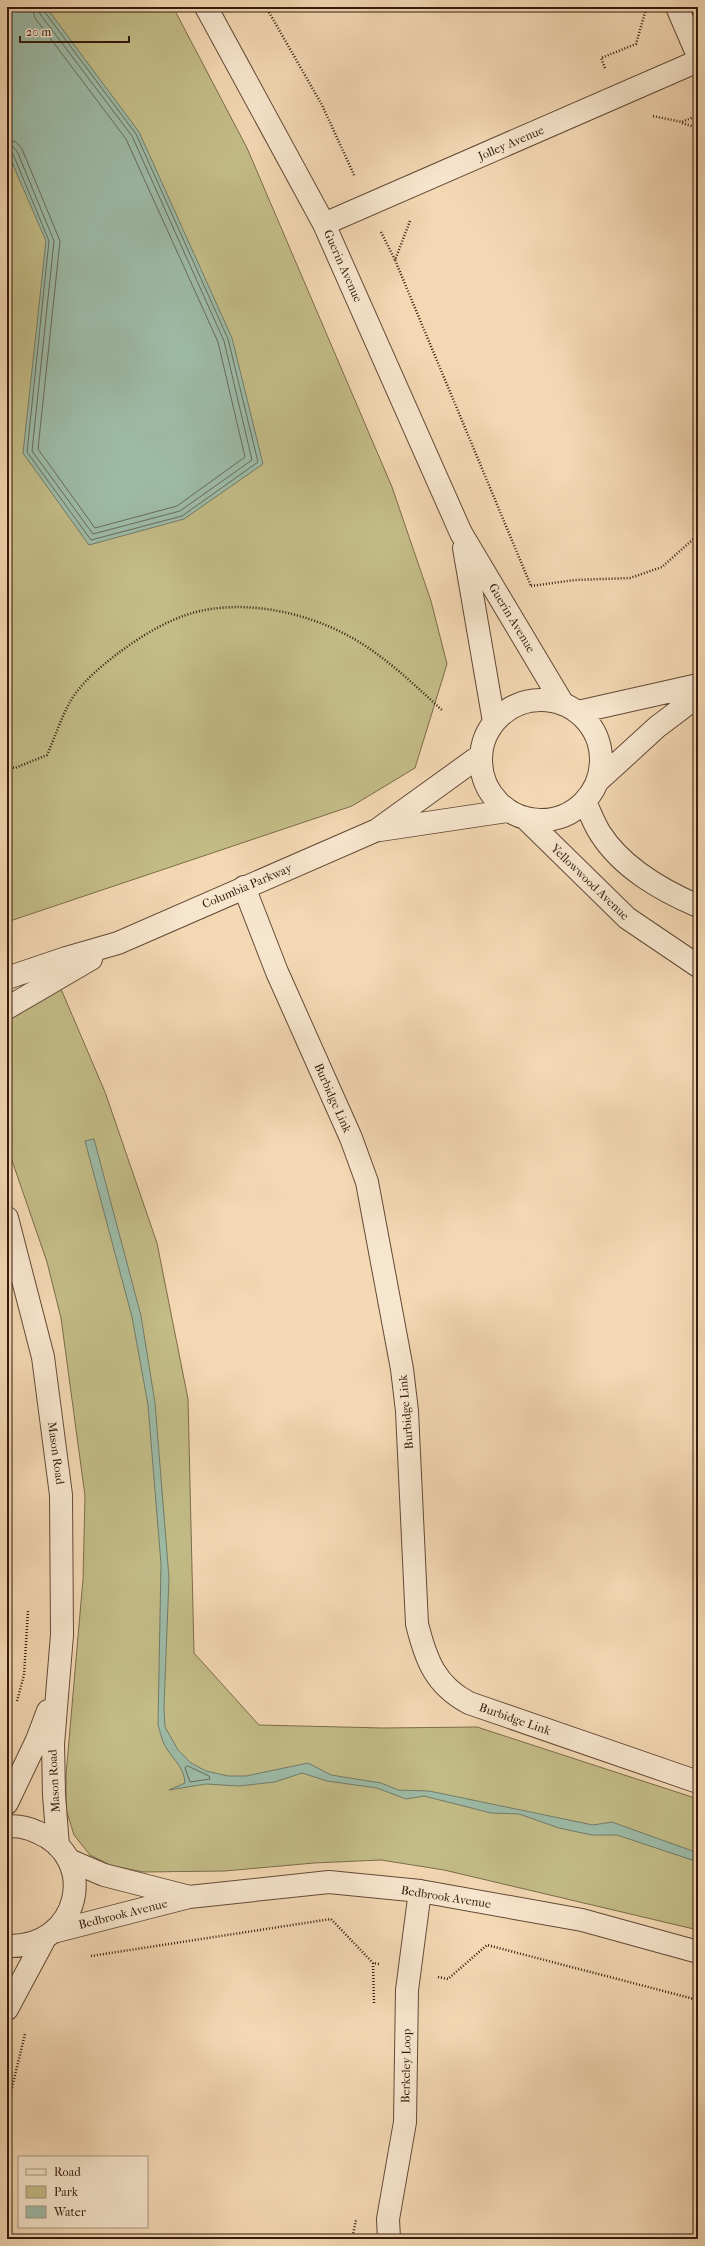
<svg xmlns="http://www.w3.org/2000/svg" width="705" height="2246" font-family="'IM FELL French Canon',serif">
	<rect width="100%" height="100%" fill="#f3d8b3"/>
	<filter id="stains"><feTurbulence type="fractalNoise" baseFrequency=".005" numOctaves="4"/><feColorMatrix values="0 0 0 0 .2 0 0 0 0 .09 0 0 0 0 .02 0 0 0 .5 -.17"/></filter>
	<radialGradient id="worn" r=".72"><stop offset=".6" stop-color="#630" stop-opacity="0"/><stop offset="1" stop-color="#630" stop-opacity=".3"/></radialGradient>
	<path fill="#c3bc87" stroke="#7b6c4a" d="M7,7H173L247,148L392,487L431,601L447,664L415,768L352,806L7,922Z
		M61,989L105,1092L157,1243L188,1399L194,1653L259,1725L383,1728L477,1727L698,1799V1930L444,1870L381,1860L314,1863L225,1871L143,1872L110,1865L90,1855L74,1835L66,1809V1775L83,1579L85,1496L61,1318L47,1262L7,1146V1021L23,1009Z"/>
	<path fill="#9dbba7" stroke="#737b69" d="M7,7H46L139,132L232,338L263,464L184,519L89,545L23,453L46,241L7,151Z
		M94,1139L141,1316L155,1403L169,1578L164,1707L165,1727L178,1750L191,1763L206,1771L228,1776H246L308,1763L331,1775L381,1783L398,1790L429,1791L593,1825L612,1822L698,1853V1862L617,1835H592L559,1828L519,1814L491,1813L424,1796L406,1799L377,1788L327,1781L302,1773L275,1782L239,1786L206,1784L169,1790L185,1783C184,1768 174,1760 167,1749C162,1742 160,1732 158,1724L161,1564L148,1405L132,1317L85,1141Z"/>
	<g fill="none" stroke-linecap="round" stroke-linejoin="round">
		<path stroke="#686b5a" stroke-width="1" d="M7,140L16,142L22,149L60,241L38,449L95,528L177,506L245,457L218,342L126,139L35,18L32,7
			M7,146L13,147L17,151L54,241L32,451L93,534L180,511L252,460L224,341L132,136L40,14L38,7
			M7,151L13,154L49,241L27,452L91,540L182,516L258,462L228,339L136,134L44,11L43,7
			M188,1766L209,1776L210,1779L190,1782L185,1768Z"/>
		<defs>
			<path id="minor" d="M206,7L324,224L461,533L563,704
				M677,7L698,56
				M324,224L698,61
				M464,548L494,722
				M244,887L277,972L351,1138L367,1182L402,1369L407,1411L417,1624C426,1660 435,1685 469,1703L698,1782
				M69,1860L104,1875L186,1896
				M57,1931L189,1897L329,1882L420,1891L582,1920L698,1952
				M389,2239L388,2219L405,2122L407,1990L420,1891"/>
			<path id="tertiary" d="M481 760a60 60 0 1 1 120 0a60 60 0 1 1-120 0Z
				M578,712L698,685
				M598,781L657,727L698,696
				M585,802C590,812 594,824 600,833C622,868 661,890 698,906
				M527,820L627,918L698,966
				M380,830L507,811
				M7,978L66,958L118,943L377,830L481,755
				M7,1008L91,959
				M7,1218L43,1357L61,1495L62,1635L53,1744L54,1795L58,1846
				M7,1803L37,1740L48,1711
				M7,1827C17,1825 28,1828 37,1832C100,1858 80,1949 7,1946
				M7,2009L44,1940"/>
		</defs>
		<use href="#minor" stroke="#634a36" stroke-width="24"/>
		<use href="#tertiary" stroke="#634a36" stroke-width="24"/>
		<path stroke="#331b0c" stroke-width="2.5" stroke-dasharray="1 2" stroke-linecap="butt" d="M266,7L322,105L355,177
			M605,68L601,58L636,44L646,9
			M653,116L682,122L698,115
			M682,123L698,128
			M410,221L395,260L531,586
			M381,232L395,260
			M531,586L575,580L630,578L662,567L698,535
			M7,767L15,768L47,755C55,737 61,718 70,702C81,682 104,664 121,651C143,635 169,619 196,612C243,600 300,611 343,633C381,652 411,682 443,711
			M17,1701L24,1675L28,1611
			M91,1956L331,1919L373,1963
			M438,1977L448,1979L487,1945L698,2000
			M374,2003L373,1963L379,1964
			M7,2108L25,2034
			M352,2239L356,2220"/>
		<use href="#minor" stroke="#f7e6ce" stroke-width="22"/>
		<use href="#tertiary" stroke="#f7e6ce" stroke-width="22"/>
	</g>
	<g text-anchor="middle" stroke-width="3" stroke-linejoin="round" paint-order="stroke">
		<g font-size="12" fill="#331b0c" stroke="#f7e6ce">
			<text transform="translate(511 143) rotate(-23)" y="4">Jolley Avenue</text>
			<text transform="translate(343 266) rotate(66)" y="4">Guerin Avenue</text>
			<text transform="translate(512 618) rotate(59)" y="4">Guerin Avenue</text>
			<text transform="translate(590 882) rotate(44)" y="4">Yellowwood Avenue</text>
			<text transform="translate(247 886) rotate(-23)" y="4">Columbia Parkway</text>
			<text transform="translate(333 1098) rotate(66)" y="4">Burbidge Link</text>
			<text transform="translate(406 1412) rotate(-95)" y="4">Burbidge Link</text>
			<text transform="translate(56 1453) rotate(82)" y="4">Mason Road</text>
			<text transform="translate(515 1719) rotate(19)" y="4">Burbidge Link</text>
			<text transform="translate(54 1781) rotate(-93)" y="4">Mason Road</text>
			<text transform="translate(446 1897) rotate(9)" y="4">Bedbrook Avenue</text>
			<text transform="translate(123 1914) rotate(-14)" y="4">Bedbrook Avenue</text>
			<text transform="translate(406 2066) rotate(-89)" y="4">Berkeley Loop</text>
		</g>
	</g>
	<rect width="705" height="2246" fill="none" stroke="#f3d8b3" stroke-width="24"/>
	<rect x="8" y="8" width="689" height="2230" fill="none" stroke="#331b0c" stroke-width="2"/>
	<rect x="12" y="12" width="681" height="2222" fill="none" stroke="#331b0c"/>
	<rect x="18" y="2156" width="130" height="72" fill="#f7e6ce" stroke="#a99580"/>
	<rect x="26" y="2169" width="20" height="6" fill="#f7e6ce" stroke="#a99580"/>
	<text x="54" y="2176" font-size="12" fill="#331b0c">Road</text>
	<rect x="26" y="2186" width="20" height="12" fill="#c3bc87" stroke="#a99580"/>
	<text x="54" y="2196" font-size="12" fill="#331b0c">Park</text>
	<rect x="26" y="2206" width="20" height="12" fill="#9dbba7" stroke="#a99580"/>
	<text x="54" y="2216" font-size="12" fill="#331b0c">Water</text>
	<path d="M20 36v6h109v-6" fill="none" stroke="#331b0c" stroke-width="2"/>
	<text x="26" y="36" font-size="12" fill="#331b0c" stroke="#f7e6ce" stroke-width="3" paint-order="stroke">20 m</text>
	<rect width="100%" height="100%" filter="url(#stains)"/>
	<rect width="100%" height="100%" fill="url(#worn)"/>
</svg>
